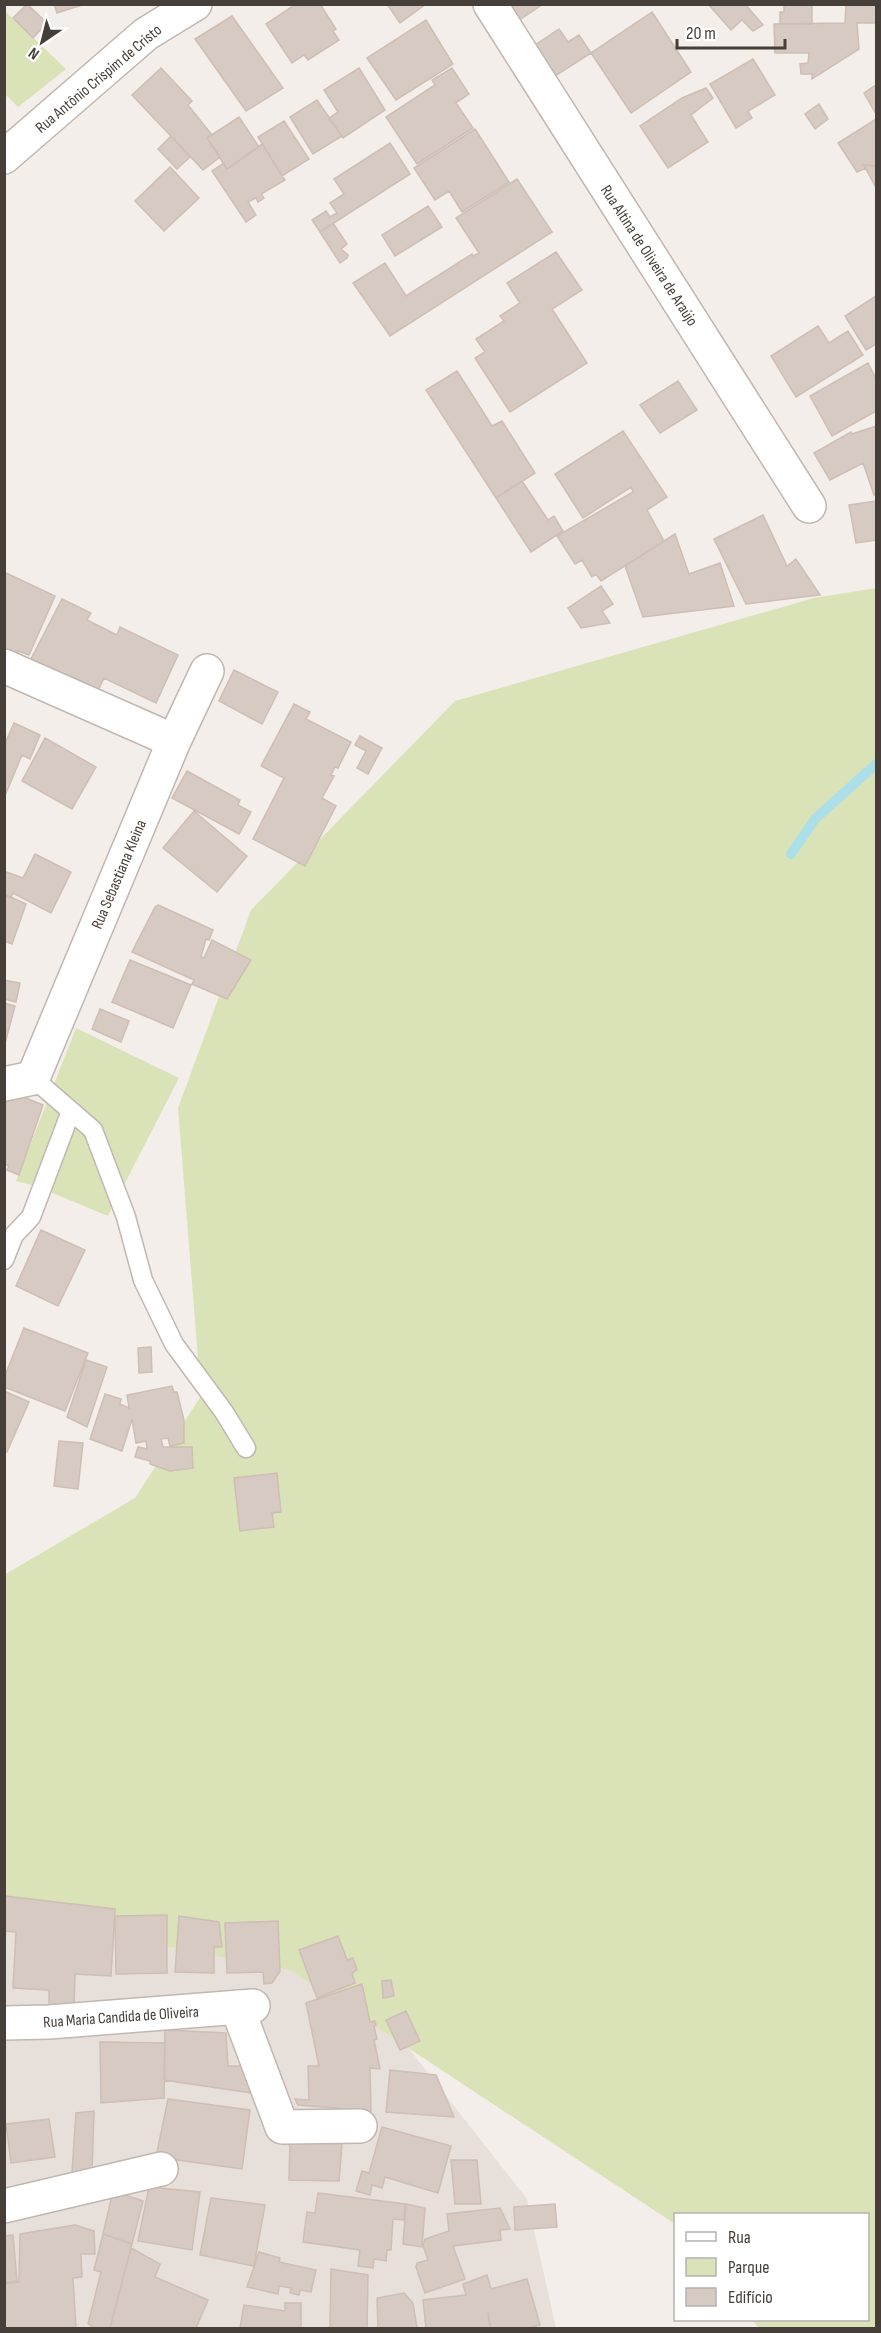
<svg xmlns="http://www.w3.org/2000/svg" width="881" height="2333" font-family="'Sofia Sans Condensed',sans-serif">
	<rect width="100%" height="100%" fill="#f3eeea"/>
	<path fill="#e7dfd9" d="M4,1852L311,1924L527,2199L556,2328H5Z"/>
	<path fill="#dae3b7" d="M5,11L66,69L18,107L5,94Z
		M876,588V2328H759L752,2320H868V2214H676L675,2224L290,1970L5,1915L4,1575L135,1498L201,1396L178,1108L251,910L455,701L814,598Z
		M76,1028L179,1078L108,1216L38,1187L16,1181Z"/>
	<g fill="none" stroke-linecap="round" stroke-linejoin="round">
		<path stroke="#addfe9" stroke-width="10" d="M791,854L815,819L876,764"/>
	</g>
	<path fill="#d7cac3" stroke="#cebeb4" stroke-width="1.5" d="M27,4L47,23L33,38L13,18Z
		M54,4H85L57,13Z
		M296,4H320L336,29L333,31L339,40L308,60L304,55L292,63L266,24Z
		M387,4H426L400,23Z
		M503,4H543L515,23Z
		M708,4H745L763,25L753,31L742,20L731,30Z
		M784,4H812V24H780V12H784Z
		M846,4H876V23H857L859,49L812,79V74H801L800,64L808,63L809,53H775L774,24L845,23Z
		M652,12L691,72L631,113L591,53Z
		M232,16L283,88L246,111L195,39Z
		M426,20L453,64L396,100L367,58Z
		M559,29L568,42L579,35L591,53L552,78L532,47Z
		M753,59L775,95L748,111L752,118L736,128L710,84Z
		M161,68L192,101L188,105L212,135L207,138L220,157L203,170L132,95Z
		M359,68L385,110L343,138L329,118L338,112L324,90Z
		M452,68L469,94L456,103L473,128L417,164L386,117L435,85L432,80Z
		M876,85V114L864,93Z
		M706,88L713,98L691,115L708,142L668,168L640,126L682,98Z
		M317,100L342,136L313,154L290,117Z
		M819,104L828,119L815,129L805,114Z
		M239,117L259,147L227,169L207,138Z
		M876,119V166L864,165L866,168L857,172L838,143Z
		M284,121L309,159L282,176L258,137Z
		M475,129L509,182L462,212L449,191L435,200L414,168Z
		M171,136L190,157L177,169L158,149Z
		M390,143L410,174L320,232L312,220L326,211L330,217L337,213L330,203L344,194L334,179Z
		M262,144L285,180L261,194L264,198L258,202L256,198L248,202L256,215L246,222L212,171L224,163L227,169Z
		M864,165L876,166V188Z
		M170,167L199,198L164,231L135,201Z
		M517,179L552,232L390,336L353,283L385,263L406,296L472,254L473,256L479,253L456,218Z
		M428,206L442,227L395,256L382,235Z
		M333,223L347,244L341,249L348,255L347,258L340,263L320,232Z
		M556,252L582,290L552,309L587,363L510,412L475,358L485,352L476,339L504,321L500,316L520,303L507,283Z
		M876,296V344L866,350L845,316Z
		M818,326L829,343L848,331L863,355L796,397L771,356Z
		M868,363L876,379V411L832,436L810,396Z
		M457,371L492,426L502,421L535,473L496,498L426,390Z
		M678,381L697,410L660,433L640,405Z
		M876,426V494L874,495L863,463L830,480L814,453L851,432L852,434Z
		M623,431L667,497L647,510L664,541L601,581L596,574L592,577L582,560L575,564L557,536L633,492L631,487L583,518L555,474Z
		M522,481L548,520L554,516L563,531L531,552L496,498Z
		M876,501V540L856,543L849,505Z
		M763,515L787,566L796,559L820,595L746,604L714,539Z
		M675,534L689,574L720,563L734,606L643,617L625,566Z
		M4,572L55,596L29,655L18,651L15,659L4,654Z
		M601,586L613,604L602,611L610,623L581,628L568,608Z
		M62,599L91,613L87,620L117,635L120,627L178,655L156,703L104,678L97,693L30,661Z
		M234,670L278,692L262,724L219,701Z
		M294,704L310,712L306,719L351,742L338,768L335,767L331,775L334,776L322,798L336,806L305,866L253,839L284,778L261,766Z
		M14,723L40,735L30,759L22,755L4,798V746Z
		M360,736L382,748L368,774L357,768L366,751L355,745Z
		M45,738L96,767L72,809L22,781Z
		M187,771L240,800L238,805L251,812L239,834L172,798Z
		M194,811L247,856L217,892L163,848Z
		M35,854L71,872L51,913L13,893L11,898L4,895V871L23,878Z
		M4,894L26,904L12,944L4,941Z
		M158,905L213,930L209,940L206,939L201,957L204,958L212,940L251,960L227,999L192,984L194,980L132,952L155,907Z
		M130,960L191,985L173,1028L112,1002Z
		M4,980L20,983L16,1002L4,999Z
		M4,1003L15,1006L4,1047Z
		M100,1009L129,1021L121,1042L92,1029Z
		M6,1090L43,1105L19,1175L7,1170L9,1166L4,1164Z
		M41,1230L85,1250L58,1306L16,1286Z
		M24,1328L88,1353L65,1411L4,1387V1378Z
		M151,1347L152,1372L139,1373L138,1348Z
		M86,1360L107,1367L87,1427L67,1417Z
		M172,1386L174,1392H177L184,1420V1443L170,1446L168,1438L161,1439L163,1447H192L193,1468L170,1471L150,1464V1461L135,1457L138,1447L147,1449L146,1441L136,1443L132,1419L122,1451L90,1439L105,1394L121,1399L120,1404L129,1408L127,1395Z
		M4,1391L29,1402L7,1452L4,1450Z
		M59,1441L83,1443L78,1489L54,1486Z
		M277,1473L281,1512L272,1513L274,1527L240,1531L234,1478Z
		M5,1896L115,1909L111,1976L75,1974L74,2006H49V1990L13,1988L16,1932L4,1931Z
		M167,1915V1973L116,1974L115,1916Z
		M179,1916L219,1922L222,1947H214V1973L175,1972Z
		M278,1921L280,1971L272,1983L264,1984L263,1972L227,1973L225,1923Z
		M338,1936L347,1960L353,1958L357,1970L352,1973L355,1983L317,1998L299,1950Z
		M391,1980L394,1996L383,1998L382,1981Z
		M362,1984L370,2022L375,2021L376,2025L374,2026L377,2039L374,2040L380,2069L370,2068L371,2111L298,2105L295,2099L309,2100L308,2066H319L306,2003Z
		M406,2011L420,2041L400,2050L386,2020Z
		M165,2030L226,2033L228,2066H243L252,2093L164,2080Z
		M100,2042L165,2043L164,2098L101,2103Z
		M390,2070L436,2075L454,2117L386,2112Z
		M168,2099L250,2110L242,2169L156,2157Z
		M94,2111L92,2172H72L76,2113Z
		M49,2119L55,2157L11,2163L6,2124Z
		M382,2127L451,2146L438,2193L385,2177L382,2188L372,2185L370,2195L356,2191L362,2171L369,2173Z
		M290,2142L342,2144L339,2181L289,2180Z
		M451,2160H477L481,2204H455Z
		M149,2187L200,2192L192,2250L138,2241Z
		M113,2191L143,2201L132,2244L103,2234Z
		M318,2193L405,2204L404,2220L393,2219L391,2250H387L386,2261L374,2259L373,2268L358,2266L360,2250L303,2242L307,2212L315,2213Z
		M211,2198L265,2205L254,2266L200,2255Z
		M406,2204L425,2208L422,2247L403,2244Z
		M555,2204L557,2227L515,2230L514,2207Z
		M500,2208L510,2229L500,2230L501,2240L453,2246L465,2279L425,2293L416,2267L417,2263L428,2260L423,2245L425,2239L449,2231L447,2214Z
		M75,2225L94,2231L95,2254H81L82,2277L73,2278L76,2328H4V2284L19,2282L20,2234Z
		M103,2234L132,2244L110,2328H95L88,2324L101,2272L94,2270Z
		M13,2235L17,2281L4,2283V2236Z
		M131,2248L160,2264L155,2277L208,2300L196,2328H110Z
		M259,2252L280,2258L279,2262L316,2270L311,2292L300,2290L299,2295L290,2293L291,2288L279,2286L278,2294L247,2287Z
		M331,2269L368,2275L367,2328H330Z
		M487,2275L491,2289L527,2279L540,2325L527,2328H491L488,2313L490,2328H426L423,2300L466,2295L463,2284Z
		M404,2293L413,2303L417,2328H378L377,2298Z
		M285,2303H301V2328H240L244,2305L285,2311Z"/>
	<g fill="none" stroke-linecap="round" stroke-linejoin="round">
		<defs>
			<path id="service" d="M33,1078L93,1130L126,1217L143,1280L174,1344L224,1412L246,1448
				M4,1260L14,1235L31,1217L71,1111"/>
			<path id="minor" d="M490,4L809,506
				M4,157L146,34L195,4
				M4,666L174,741
				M4,1084L33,1078L174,741L207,671
				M237,2007L282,2127L360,2126
				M4,2023L49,2022L253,2006
				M4,2206L161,2169"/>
		</defs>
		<use href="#service" stroke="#c1b7b0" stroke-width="21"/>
		<use href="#minor" stroke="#c1b7b0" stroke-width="36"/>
		<use href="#service" stroke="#fff" stroke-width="18"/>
		<use href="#minor" stroke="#fff" stroke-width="33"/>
	</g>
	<g text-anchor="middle" stroke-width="6" stroke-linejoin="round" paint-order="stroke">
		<g font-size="16" fill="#463e39" stroke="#fff">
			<text transform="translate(98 78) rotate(-40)" y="6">Rua Antônio Crispim de Cristo</text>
			<text transform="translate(650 255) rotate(57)" y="6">Rua Altina de Oliveira de Araújo</text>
			<text transform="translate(118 874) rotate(-67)" y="6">Rua Sebastiana Kleina</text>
			<text transform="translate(121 2016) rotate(-4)" y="6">Rua Maria Candida de Oliveira</text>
		</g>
	</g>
	<rect width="881" height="2333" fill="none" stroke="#463e39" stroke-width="12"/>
	<rect x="674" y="2213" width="195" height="108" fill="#ffffff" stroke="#b5b2b0" stroke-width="1.5"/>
	<rect x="686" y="2232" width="30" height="9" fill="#ffffff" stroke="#b5b2b0" stroke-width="1.5"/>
	<text x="728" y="2243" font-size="18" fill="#463e39">Rua</text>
	<rect x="686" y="2258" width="30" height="18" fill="#dae3b7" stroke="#b5b2b0" stroke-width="1.5"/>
	<text x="728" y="2273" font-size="18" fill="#463e39">Parque</text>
	<rect x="686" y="2288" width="30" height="18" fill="#d7cac3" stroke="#b5b2b0" stroke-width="1.5"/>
	<text x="728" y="2303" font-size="18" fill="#463e39">Edifício</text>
	<g transform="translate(42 42) rotate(215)" stroke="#ffffff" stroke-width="4.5" paint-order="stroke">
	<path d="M0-4.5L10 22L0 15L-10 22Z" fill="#463e39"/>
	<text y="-9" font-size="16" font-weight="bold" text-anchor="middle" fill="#463e39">N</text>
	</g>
	<path d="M677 39v9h108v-9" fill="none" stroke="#463e39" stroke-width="3"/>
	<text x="686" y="39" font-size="18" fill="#463e39" stroke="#ffffff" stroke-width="4.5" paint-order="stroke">20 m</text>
</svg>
